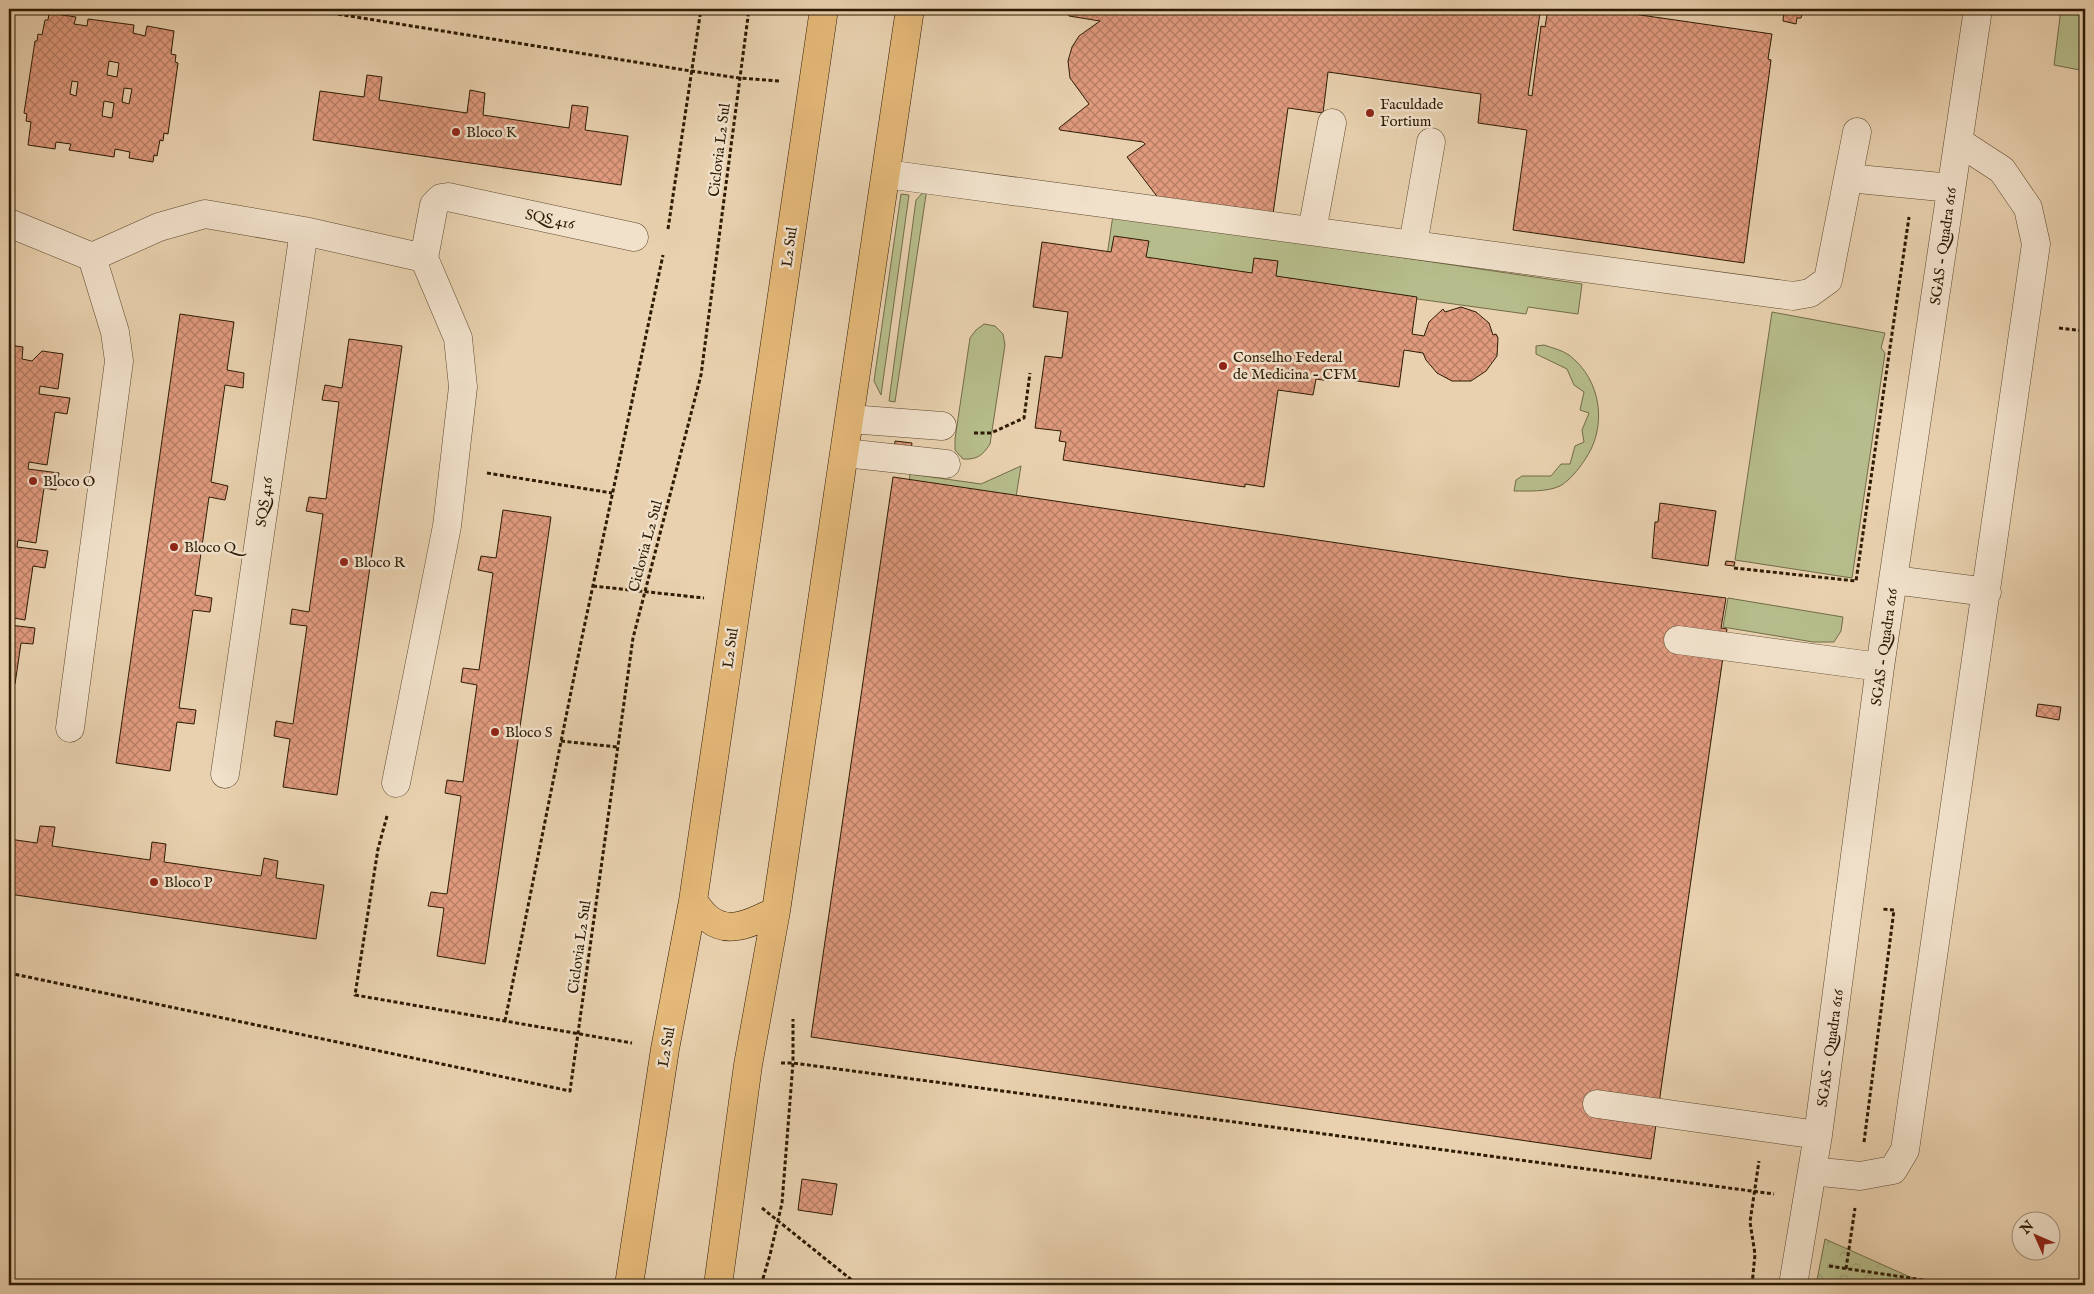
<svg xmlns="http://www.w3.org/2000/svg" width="2094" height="1294" font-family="'IM FELL English',serif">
	<defs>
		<pattern id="forest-crowns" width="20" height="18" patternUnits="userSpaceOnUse" patternTransform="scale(1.25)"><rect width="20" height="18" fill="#b6bc8b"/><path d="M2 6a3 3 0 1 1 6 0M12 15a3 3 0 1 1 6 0" fill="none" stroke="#9da176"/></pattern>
		<pattern id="building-cross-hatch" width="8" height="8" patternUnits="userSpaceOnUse" patternTransform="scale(1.25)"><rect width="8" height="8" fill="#e09a7e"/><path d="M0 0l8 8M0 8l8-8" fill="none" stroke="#b67d65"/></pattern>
	</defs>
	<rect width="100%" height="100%" fill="#e9d1af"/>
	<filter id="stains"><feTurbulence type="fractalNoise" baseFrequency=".004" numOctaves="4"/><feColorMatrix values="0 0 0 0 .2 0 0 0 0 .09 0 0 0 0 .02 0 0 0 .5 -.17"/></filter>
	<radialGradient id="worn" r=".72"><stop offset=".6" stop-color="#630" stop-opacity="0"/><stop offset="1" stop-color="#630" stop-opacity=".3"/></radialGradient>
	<path fill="#b6bc8b" stroke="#726c47" d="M2061,9H2085V71L2054,65Z
		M927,188L895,402L889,401L916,200Z
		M901,194L909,195L881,395L874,381Z
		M1113,215L1582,284L1578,314L1528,307L1526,314L1107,256Z
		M1772,312L1885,333L1881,348L1885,353L1852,578L1735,560Z
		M984,324L995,326L1003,334L1005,345L990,444C983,455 977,460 963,459L955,450V439L970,338L976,330Z
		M1544,345C1552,348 1562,350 1569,355C1602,380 1608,428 1584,461C1578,470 1569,481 1560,486C1547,492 1528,491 1514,491L1516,480L1522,476H1551L1561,464H1570L1575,446L1584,442L1582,430L1589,413L1580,410L1584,392L1574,385L1567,369L1536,354V346Z
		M1021,466L1016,497L909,482L910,474L981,484Z
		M1728,598L1843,617L1841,631L1834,642H1813L1723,627Z"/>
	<path fill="url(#forest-crowns)" stroke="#726c47" d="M1825,1239L1928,1285H1816Z"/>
	<path fill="url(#building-cross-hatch)" stroke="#2d1b03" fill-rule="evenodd" d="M1070,9H1508L1540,13L1528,95L1532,96L1541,26L1545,27L1548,9H1599L1772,34L1768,59L1771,60L1744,263L1513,230L1527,130L1478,123L1481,94L1328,72L1323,113L1288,108L1273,214L1159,199L1127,157L1145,144L1143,142L1060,130L1059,128L1089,104L1070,78L1068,61L1072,47L1079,36L1100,21L1069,16Z
		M1784,9H1803L1801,18H1797L1796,24L1783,21Z
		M49,13L76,17L74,24L87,26L88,19L134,25L133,33L145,36L147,26L174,31L171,54L176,55L175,62L178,63L168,134L164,133L163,141L160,140L157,156L154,155L153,162L129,158L130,152L115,149L114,157L69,150L71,144L56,142L55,149L28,145L31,122L26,121L27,114L24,113L35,41H37L38,34L42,35L45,20H48ZM109,61L119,63L117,77L107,75ZM72,81L78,82L76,96L70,94ZM124,88L132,89L129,104L122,102ZM104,101L114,103L112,118L102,116Z
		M367,75L382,77L379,100L467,113L470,90L485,93L483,115L569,128L572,105L588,107L585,130L628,136L621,185L313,140L320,91L364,97Z
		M1114,236L1149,241L1146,257L1252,273L1254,258L1278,261L1276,276L1417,297L1412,334L1424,336L1429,322L1443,309L1445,312L1461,307L1476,312L1489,323L1493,335L1496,334L1498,338L1497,356L1486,371L1471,381H1452L1437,373L1426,360L1423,353L1404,350L1399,387L1330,377L1329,381L1316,379L1313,395L1278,390L1264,487L1245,484V487L1063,460L1066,442L1059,441L1061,431L1035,428L1045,356L1062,358L1068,312L1033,307L1042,242L1111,252Z
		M180,314L234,322L227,370L244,373L243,388L225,385L211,482L228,486L225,500L209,497L195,595L212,598L210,612L193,610L179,708L196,710L194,724L177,722L170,771L116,763Z
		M349,339L402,346L337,795L283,787L290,739L274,736L276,721L293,724L307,626L290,624L292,609L309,612L323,514L306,511L309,497L326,499L339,402L322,400L325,385L342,388Z
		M9,345L23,347L22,359L32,361L42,351L63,354L58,389L40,386L39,394L70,398L67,414L55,412L47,465L29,462L28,469L59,473L56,490L44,488L36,543L18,540L17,547L48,551L45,568L33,566L25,620L9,617Z
		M895,441L912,443L910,456L894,454Z
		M893,477L1567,577L1726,598L1721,628L1727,629L1651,1159L811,1037Z
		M1660,503L1716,511L1708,566L1652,558L1655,522H1658Z
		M503,510L551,517L485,964L437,956L444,908L428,906L431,892L447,894L461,796L445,793L447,780L463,782L477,685L461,682L463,668L479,670L493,573L478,570L481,556L496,558Z
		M1726,561L1735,562L1734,566L1725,565Z
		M9,625L35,628L33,644L21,643L15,684L9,683Z
		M2038,704L2061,707L2059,720L2036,716Z
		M40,826L55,827L52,846L150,860L152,842L166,844L164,862L261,876L264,858L278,861L276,878L324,885L316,939L9,894V839L37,843Z
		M802,1179L837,1184L832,1215L798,1210Z"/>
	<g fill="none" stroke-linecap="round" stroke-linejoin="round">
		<defs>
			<path id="minor" d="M886,174L1793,296L1810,293L1828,280L1857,132
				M1848,178L1951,188
				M9,223L92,257L159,227L205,214L304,231L424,258L458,338L463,387L447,526L396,783
				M1312,231L1332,123
				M1413,244L1431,142
				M424,258L434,205L441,198L448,197L634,237
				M850,419L942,426
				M845,453L946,464
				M1894,580L1987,592
				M1678,640L1880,667
				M70,728L119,361L115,332L92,257
				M225,774L304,231
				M1597,1104L1818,1135
				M1812,1171L1860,1176L1893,1170L1905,1150L2036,244L2028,208L2002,170L1959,142
				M1793,1285L1818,1135L1880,667L1978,9"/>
			<path id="major" d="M693,901C698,907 703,915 709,919C730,936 755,921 776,911
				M629,1285L665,1049L693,901L824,9
				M718,1285L748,1065L776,911L910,9"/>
		</defs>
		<use href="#minor" stroke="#5c482e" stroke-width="29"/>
		<use href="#major" stroke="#2d1b03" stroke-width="29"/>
		<path stroke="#2d1b03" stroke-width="3" stroke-dasharray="4 2.5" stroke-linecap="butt" d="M306,9L691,71L739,78L780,81
			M668,229L701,9
			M2059,328L2085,331
			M974,433H991L1024,418L1030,373
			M487,473L612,493
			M1734,568L1856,581L1909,217
			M593,586L704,598
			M561,741L617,747
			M387,816L378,849L355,995L632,1043
			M9,973L570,1091L633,638L701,375L749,9
			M505,1021L581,642L663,255
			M781,1063H793L1774,1194
			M1864,1142L1894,910L1882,909
			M762,1208L858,1285
			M1829,1266L1957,1285
			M1846,1269L1855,1208
			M761,1285L770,1255L782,1203L793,1063V1019
			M1752,1285L1755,1254L1750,1222L1759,1161"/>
		<use href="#minor" stroke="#f1e1cb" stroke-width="28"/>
		<use href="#major" stroke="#e4b878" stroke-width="28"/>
	</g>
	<g fill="#8f2418" stroke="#f1e1cb" stroke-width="2">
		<circle cx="1370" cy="113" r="5"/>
		<circle cx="456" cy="132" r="5"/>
		<circle cx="1223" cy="366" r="5"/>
		<circle cx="33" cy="481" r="5"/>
		<circle cx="174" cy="547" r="5"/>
		<circle cx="344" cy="562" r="5"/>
		<circle cx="495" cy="732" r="5"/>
		<circle cx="154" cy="882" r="5"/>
	</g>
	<g text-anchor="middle" stroke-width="5" stroke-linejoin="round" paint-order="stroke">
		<g font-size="15" fill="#2d1b03" stroke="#f1e1cb" text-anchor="start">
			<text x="1380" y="109">Faculdade<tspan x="1380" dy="17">Fortium</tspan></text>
			<text x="466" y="137">Bloco K</text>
			<text x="1233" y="362">Conselho Federal<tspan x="1233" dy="17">de Medicina - CFM</tspan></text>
			<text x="43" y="486">Bloco O</text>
			<text x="184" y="552">Bloco Q</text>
			<text x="354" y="567">Bloco R</text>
			<text x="505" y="737">Bloco S</text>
			<text x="164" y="887">Bloco P</text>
		</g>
		<g font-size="15" fill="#2d1b03" stroke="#f1e1cb">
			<text transform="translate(719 150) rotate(-83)" y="5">Ciclovia L2 Sul</text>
			<text transform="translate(550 219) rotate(12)" y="5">SQS 416</text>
			<text transform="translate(1943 246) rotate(-82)" y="5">SGAS - Quadra 616</text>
			<text transform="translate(789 247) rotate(-82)" y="5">L2 Sul</text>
			<text transform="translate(264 502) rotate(-82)" y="5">SQS 416</text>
			<text transform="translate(645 546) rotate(-75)" y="5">Ciclovia L2 Sul</text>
			<text transform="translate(1884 647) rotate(-82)" y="5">SGAS - Quadra 616</text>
			<text transform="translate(730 648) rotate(-82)" y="5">L2 Sul</text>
			<text transform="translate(579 947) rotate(-82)" y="5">Ciclovia L2 Sul</text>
			<text transform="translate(666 1047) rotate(-80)" y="5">L2 Sul</text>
			<text transform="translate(1830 1048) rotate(-82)" y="5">SGAS - Quadra 616</text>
		</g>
	</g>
	<rect width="2094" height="1294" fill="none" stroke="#e9d1af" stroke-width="30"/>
	<rect x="10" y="10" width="2074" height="1274" fill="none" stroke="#2d1b03" stroke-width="2.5"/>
	<rect x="15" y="15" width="2064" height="1264" fill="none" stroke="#2d1b03"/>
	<g transform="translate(2036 1236) rotate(315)"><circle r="24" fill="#f1e1cb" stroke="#a3927b"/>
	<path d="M0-4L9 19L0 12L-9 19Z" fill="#8f2418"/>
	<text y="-8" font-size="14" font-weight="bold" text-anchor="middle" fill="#2d1b03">N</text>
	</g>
	<rect width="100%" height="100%" filter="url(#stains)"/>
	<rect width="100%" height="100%" fill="url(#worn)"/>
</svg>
